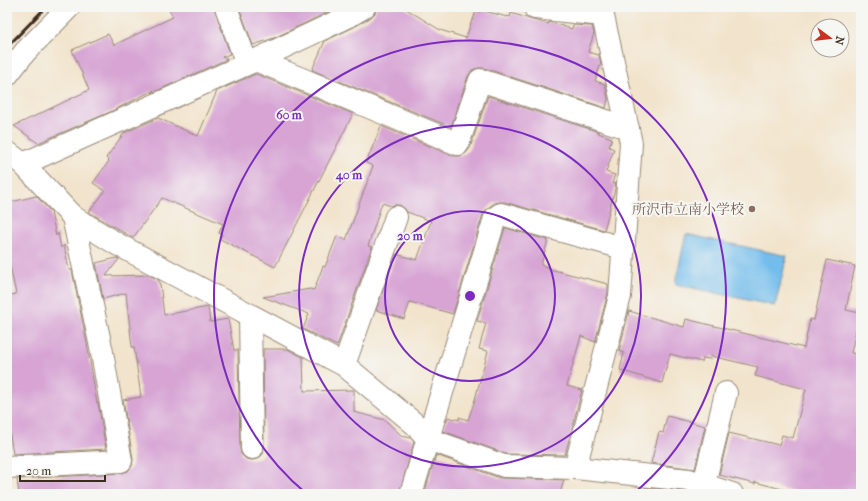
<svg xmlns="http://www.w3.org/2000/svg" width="868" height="501" font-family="'IM FELL French Canon','Noto Serif JP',serif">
	<rect width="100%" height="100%" fill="#f6f6f2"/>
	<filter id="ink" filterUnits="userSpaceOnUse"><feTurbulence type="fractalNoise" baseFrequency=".025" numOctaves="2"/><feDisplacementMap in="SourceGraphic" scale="8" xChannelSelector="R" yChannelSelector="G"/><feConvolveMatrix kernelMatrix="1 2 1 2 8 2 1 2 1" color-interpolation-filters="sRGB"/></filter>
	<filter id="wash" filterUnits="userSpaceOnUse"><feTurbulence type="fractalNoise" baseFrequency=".012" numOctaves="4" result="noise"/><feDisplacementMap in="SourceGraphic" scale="16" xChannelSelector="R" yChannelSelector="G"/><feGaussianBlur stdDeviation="0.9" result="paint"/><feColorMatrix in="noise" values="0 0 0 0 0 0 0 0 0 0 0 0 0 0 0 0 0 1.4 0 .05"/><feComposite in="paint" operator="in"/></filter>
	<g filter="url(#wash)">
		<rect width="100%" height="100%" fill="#f2e4cc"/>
		<path fill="#73bdec" stroke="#577485" d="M686,234L787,256L775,306L675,284Z"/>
		<g id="blocks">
			<path fill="#d7a4d4" d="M168,7H214L230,54L222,57L227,59L152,93L154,90L110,112L38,143L14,126L89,90L72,50L108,34L114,45L173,17Z
				M239,7H339L274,38L253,45Z
				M376,7H403L440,30L466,38L472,20H473L476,11L480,12L481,10L507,17V16L510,17L511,13L533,20L549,24V22L572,29L573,25L592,26L594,33L588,52L599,55L601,63L595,81L605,84L608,99L606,108L484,68H478L472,70L468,76L451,127L312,70L325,41L352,28L370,18L375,13Z
				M256,74L353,114L275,267L220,239L222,234L219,233L223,224L162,198L133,238L89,212L105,191L93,183L109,161L106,158L124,133L158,118L198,136L217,91Z
				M488,96L599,132L598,133L612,138L609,147L614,149L606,172L615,175L612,183L616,184L615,189L604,230L504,202H499L494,203L488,208L483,214L453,314L410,302L404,319L376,310L396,254L417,260L431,221L407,212L405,209L400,205H394L391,206L382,203L368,246L372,247L337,346L303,329L309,314L263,297L310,289L314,290L323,266L325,267L337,236L346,240L373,166L366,163L381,126L453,156H460L466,153L470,148Z
				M36,196L51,212L56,236L58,233L61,248L64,245L69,270H72L87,344L97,403H98L106,449L13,454L7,417V296L16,294L7,252V203Z
				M505,228L548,240L541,265L550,268V269L608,284V293L595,342L581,336L567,386L582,390L565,455L506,454L443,431L448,417L459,420V417L468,420L474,403L488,351L479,349L486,323L477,321Z
				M117,258L119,259L106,276L149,275L159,280V284H160L164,315L208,307L210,322L228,319L234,350H238L240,448L241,454L246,459L252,460L258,459L263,454L264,448L263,349H287L303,357L304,391L354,390V412L385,420L402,436L411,438L414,442L399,494H19L17,479L122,473L128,471L132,466L133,459L123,400L141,397L134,347H132L126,293L103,299L96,263Z
				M827,260L855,266L846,310L860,313L851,353L861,354V494H801L755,482V484L719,475L729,433L779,445L782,435L793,438L806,389L755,376L758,367L711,356L710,359L703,358L702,362L670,354L662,383L620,370L624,353L619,351L629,311L684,327L686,319L804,348L810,319L814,320Z
				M667,416L705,426L695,469L651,463L659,432L663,433Z
				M436,455L500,478L564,480L560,494H424Z
				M645,488L686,492L692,494H643Z"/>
		</g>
	</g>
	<g filter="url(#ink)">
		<use href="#blocks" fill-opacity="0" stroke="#968775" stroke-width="1"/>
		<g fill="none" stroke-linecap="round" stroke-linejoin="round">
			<defs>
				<path id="minor" d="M226,7L247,64
					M535,8L603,15
					M256,60L458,144L480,80L628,128
					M7,75L25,52L69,7
					M7,152L23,164L73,217L117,244L344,365L416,425L428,439L504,466L575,468L689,480L732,494
					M23,164L256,60L347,17L364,7
					M250,315L252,448
					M344,365L396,217
					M7,467L121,461L101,347L73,217
					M575,468L620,296L631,143L601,7
					M704,484L726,393
					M411,494L495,218L501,214L623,248"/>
			</defs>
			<use href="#minor" stroke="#968775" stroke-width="24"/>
			<use href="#minor" stroke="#fff" stroke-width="22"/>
			<path stroke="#3b2a1e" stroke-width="3" d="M7,12L12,7
				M7,47L46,7"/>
		</g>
	</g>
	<g fill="none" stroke="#7b2cbf" stroke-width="2">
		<circle cx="470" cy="296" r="85"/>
		<circle cx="470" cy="296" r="171"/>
		<path d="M307 494A256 256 0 1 1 633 494"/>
	</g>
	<circle fill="#8d6e63" stroke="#f6f6f2" stroke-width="1.5" cx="752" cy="209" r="4"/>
	<g text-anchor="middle" stroke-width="4" stroke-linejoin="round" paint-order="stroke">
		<g font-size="14" fill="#785e54" stroke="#f6f6f2" text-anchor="end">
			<text x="744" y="214">所沢市立南小学校</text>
		</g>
	</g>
	<circle cx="470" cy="296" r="6" fill="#7b2cbf" stroke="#f6f6f2" stroke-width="2"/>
	<g font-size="12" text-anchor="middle" font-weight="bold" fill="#7b2cbf" stroke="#f6f6f2" stroke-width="4" stroke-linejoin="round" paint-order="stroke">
		<text x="289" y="119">60 m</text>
		<text x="349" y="179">40 m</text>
		<text x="410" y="240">20 m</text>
	</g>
	<rect width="868" height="501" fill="none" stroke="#f6f6f2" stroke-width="24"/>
	<g transform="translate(830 38) rotate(105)"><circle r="19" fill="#f6f6f2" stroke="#aba49d"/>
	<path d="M0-3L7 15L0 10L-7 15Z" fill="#c8321e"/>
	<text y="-6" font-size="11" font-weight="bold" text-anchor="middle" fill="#3b2a1e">N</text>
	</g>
	<path d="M20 475v6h85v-6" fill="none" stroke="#3b2a1e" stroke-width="2"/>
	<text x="26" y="475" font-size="12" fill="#3b2a1e" stroke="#f6f6f2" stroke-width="3" paint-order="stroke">20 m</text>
</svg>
